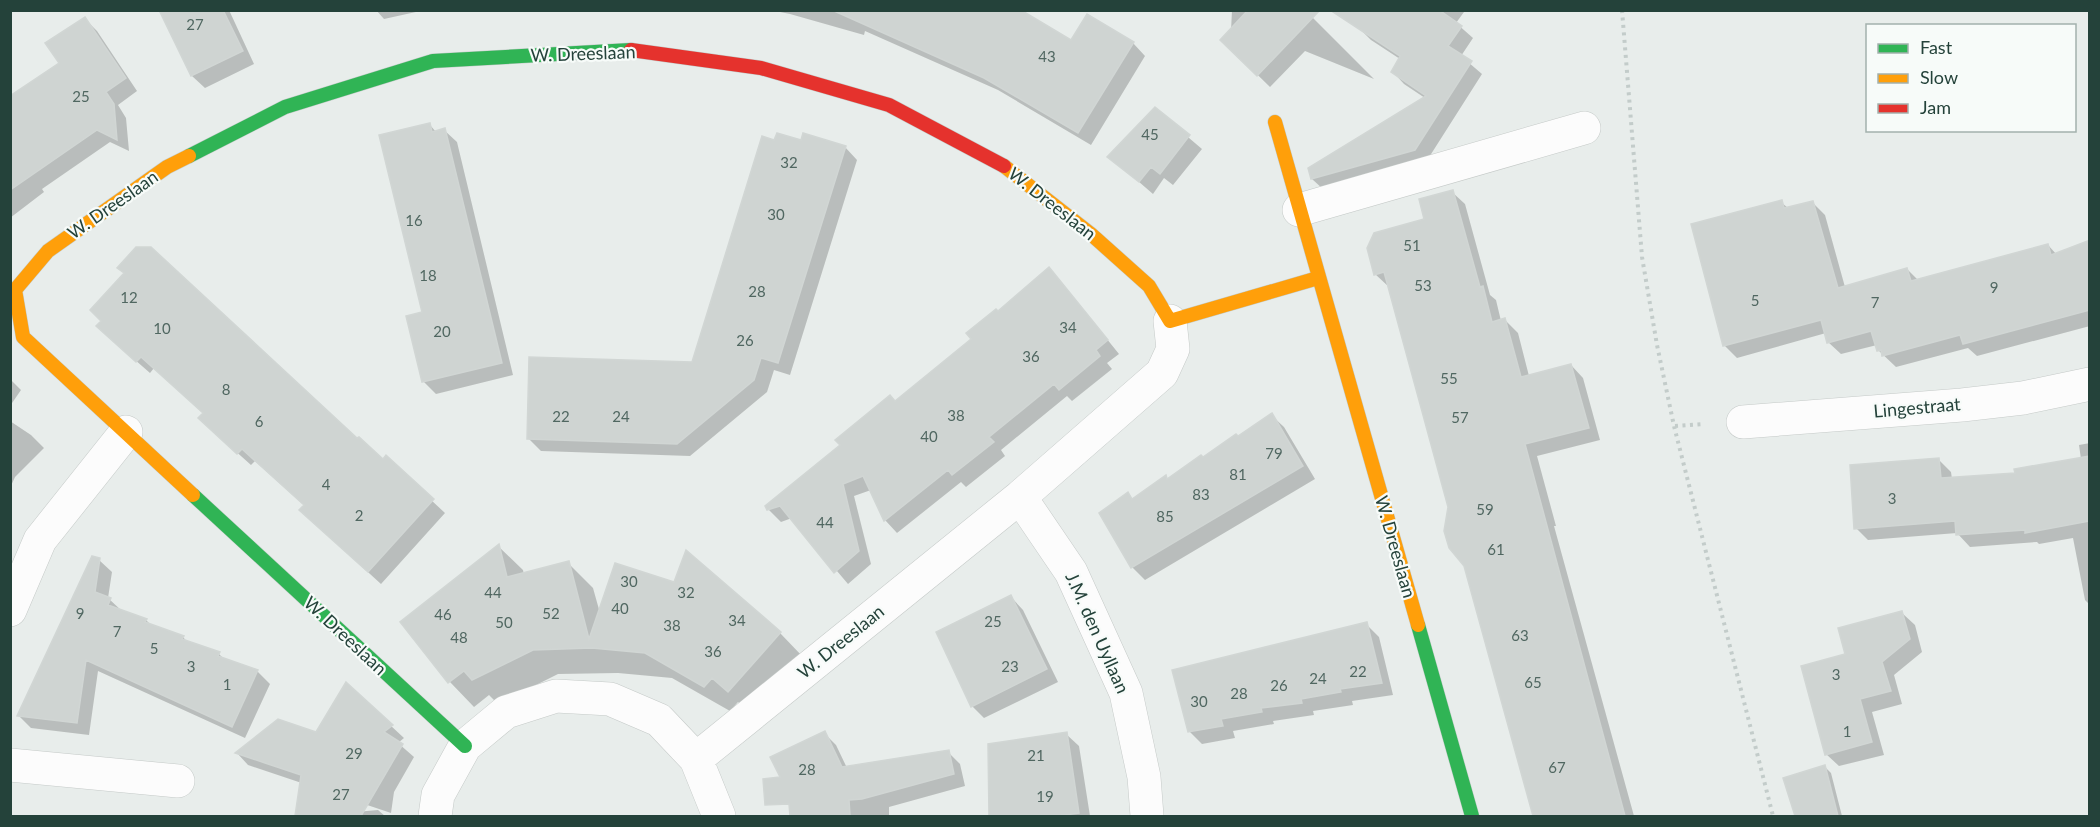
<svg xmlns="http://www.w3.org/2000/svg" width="2100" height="827" font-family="Lato,sans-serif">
	<rect width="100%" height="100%" fill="#e8edeb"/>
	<path fill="#0003" d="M161,10H229L254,64L205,88L192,76Z
		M376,10H425L384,19Z
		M770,10H1025L1023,13L1071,42L1133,43L1145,56L1091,145L998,90L865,31L864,35L790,14Z
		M1232,10H1305L1374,79L1305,51L1270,87L1222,40L1231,31Z
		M1371,10H1462L1464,12L1456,23L1473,38L1461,56L1482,74L1426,162L1324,190L1312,179L1425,98L1404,84L1393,72L1400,59L1371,40L1359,28Z
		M85,19L97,31L137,91L118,105L126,118L129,151L110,142L42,189L44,192L10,218V97L61,64Z
		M1155,109L1202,149L1173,185L1164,178L1153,194L1109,156Z
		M430,125L436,132L444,130L457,142L513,375L436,394L423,381Z
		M775,142H802L845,147L857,160L790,375L774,370L767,392L690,456L541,451L529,439L693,363Z
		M1452,192L1465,204L1490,295L1496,300L1501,321L1505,320L1518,333L1529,376L1571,365L1583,378L1600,440L1537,456L1556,526H1554L1634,816H1534L1389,287L1375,274Z
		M1781,202L1789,209L1812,202L1825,215L1845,287L1907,269L1918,280L2048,245L2057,255L2090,242V326L1977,356L1968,348L1896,367L1878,350L1877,345L1841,354L1828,342L1826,333L1737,358L1724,345Z
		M1049,269L1061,282L1119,354L1107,363L1112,369L1072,401L1067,396L1001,450L1005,456L966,487L961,482L897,533L885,520L871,490L854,496L871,564L848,584L792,518L781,522L768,509L973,339L998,312Z
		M111,339L357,440L383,462L386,458L445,513L381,584L314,523L305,506L255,461L251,465L213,431L204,414L154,368L150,373Z
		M10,379L21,390L10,406Z
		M1271,415L1284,427L1315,479L1145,580L1132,567L1128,494L1133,500L1165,477L1168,480L1238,438Z
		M10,421L31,435L44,448L15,477L10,488Z
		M2090,443V605L2085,600L2073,538L2039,544L2037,542L1970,547L1957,533L1868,540L1856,528L1939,460L1951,472L1952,479L2016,475L2081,459L2079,445Z
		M498,546L523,570L524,575L568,563L593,588L600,613L780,633L804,658L753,715L738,702L730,711L672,678L618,673L558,674L498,704L489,695L474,707L450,682L402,622Z
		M99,560L112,572L108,598L123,612L146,620L152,626L183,637L188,643L219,654L225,660L258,672L270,684L245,738L98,671L89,735L31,728L19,716Z
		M1011,597L1023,610L1058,682L984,718L972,706Z
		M1902,613L1915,625L1922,652L1894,675L1902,704L1872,712L1884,755L1839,766L1826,754L1847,655Z
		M1366,624L1379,637L1393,695L1352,701L1353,705L1313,711L1314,715L1273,721L1274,724L1233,731L1235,738L1202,744L1189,731Z
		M346,684L404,738L398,743L414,757L394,792L391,813L248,765L237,753L317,734Z
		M824,733L836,745L847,768L948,752L960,764L965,786L889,807V816H792L790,794Z
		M1066,734L1079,746L1090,816H990V745Z
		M1825,767L1831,773L1842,816H1797L1785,779Z
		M378,810L385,816H310Z"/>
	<path fill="#cfd4d2" stroke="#d1d6d4" stroke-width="1.5" d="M159,10H223L243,51L191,76Z
		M832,10H1021L1071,40L1087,14L1134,42L1078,133L984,78Z
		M1248,10H1320L1257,76L1220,40Z
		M1330,10H1439L1462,26L1448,46L1472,61L1415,150L1311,179L1308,168L1426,96L1391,72L1400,56Z
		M85,17L126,78L106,92L114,104L117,140L97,130L10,190V96L59,63L45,43Z
		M1155,107L1190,135L1160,174L1151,167L1139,182L1107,157Z
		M430,123L432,132L445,128L502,363L422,382L406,316L422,312L379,135Z
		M777,133L801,140L803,133L846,146L778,363L761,358L754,380L677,444L527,439L529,357L692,362L762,136L774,140Z
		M1453,190L1480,287L1483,286L1492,322L1505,318L1521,377L1571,364L1589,428L1525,444L1625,816H1533L1464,566L1449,548L1444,531L1448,507L1420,404L1384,272L1374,275L1367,248L1374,233L1424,219L1419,199Z
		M1782,200L1784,208L1813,201L1838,288L1907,268L1911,281L2048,244L2051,255L2090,240V310L1963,344L1960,335L1882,356L1881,350L1877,351L1871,331L1827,343L1821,320L1723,346L1691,224Z
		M136,247H151L357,438L359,437L383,459L386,455L434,499L368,572L299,510L304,505L242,449L237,454L198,418L203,413L141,357L136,362L96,326L101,321L90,310L124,273L117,268Z
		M1049,267L1108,340L1096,350L1100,356L1059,390L1054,384L989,437L994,442L952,475L948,470L884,521L863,476L843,484L859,551L834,573L780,506L767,510L765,506L840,445L835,440L890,395L895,401L971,339L966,333L996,309L998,311Z
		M1272,413L1303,466L1131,568L1099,513L1128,492L1132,499L1166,475L1167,479L1201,455L1203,457L1236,434L1238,436Z
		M2090,456V521L2025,533V530L1956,535L1955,521L1854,529L1850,465L1939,458L1941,478L2015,473L2014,469Z
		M499,544L507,577L569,561L589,639L615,563L674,582L686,550L781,632L728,692L712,678L704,687L645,653L592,648L533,650L472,680L464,671L448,683L400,622Z
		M92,556L100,558L95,592L111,598L108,605L147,619L145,622L184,636L182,639L220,652L218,656L258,670L232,727L86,660L77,723L17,716Z
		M1011,595L1047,669L971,707L936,632Z
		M1902,611L1910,639L1882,662L1891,691L1860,699L1872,742L1825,755L1801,666L1845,654L1838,628Z
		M1367,622L1382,683L1340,689L1341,692L1301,699L1302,703L1261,708L1262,712L1221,719L1223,726L1188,732L1172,670Z
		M346,682L393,725L384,732L403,744L361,816H295L301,775L235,753L278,719L316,732Z
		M825,731L842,767L949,750L954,774L862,799L849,800L850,816H790L789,804L765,805L763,779L780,777L770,757Z
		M1067,732L1079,813L1057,816H989L988,744Z
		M1825,765L1838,816H1795L1783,778Z"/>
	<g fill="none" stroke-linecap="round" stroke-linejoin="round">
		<defs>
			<path id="street" d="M1299,210L1584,128
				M1743,422L1962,405L2023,398L2090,384
				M1020,497L1071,572L1126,693L1144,777L1147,816
				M10,610L40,540L126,432
				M696,759L1020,497L1162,373L1173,349L1170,321
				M10,765L178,781
				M435,816L438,795L465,746L506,712L556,696L610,699L659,720L696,759L719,816"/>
			<path id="fast" d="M189,156L285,107L433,61L631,50
				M193,495L465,746
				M1418,625L1472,816"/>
			<path id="slow" d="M1275,122L1418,625
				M189,156L167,167L48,251L15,290L23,337L193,495
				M1004,166L1092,235L1149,286L1170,321L1318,278"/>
			<path id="jam" d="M631,50L761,68L889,105L1004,166"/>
		</defs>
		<use href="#street" stroke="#c5cac8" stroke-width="34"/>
		<use href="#fast" stroke="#c3cbc8" stroke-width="15"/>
		<use href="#slow" stroke="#c3cbc8" stroke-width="15"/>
		<use href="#jam" stroke="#c3cbc8" stroke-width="15"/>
		<path stroke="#c3ccca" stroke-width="4" stroke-dasharray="3 4.5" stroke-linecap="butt" d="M1622,10L1642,257L1657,345L1674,426L1773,816
			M1675,426L1703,424"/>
		<use href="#street" stroke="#fcfcfc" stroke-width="33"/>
		<use href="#fast" stroke="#30b455" stroke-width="14"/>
		<use href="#slow" stroke="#ff9f0a" stroke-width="14"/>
		<use href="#jam" stroke="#e5322d" stroke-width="14"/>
	</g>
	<g text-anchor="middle" stroke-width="4.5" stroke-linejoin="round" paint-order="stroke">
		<g font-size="15" fill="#506761">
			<text x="195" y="30">27</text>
			<text x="1047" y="62">43</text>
			<text x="81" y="102">25</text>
			<text x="1150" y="140">45</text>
			<text x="789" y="168">32</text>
			<text x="776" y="220">30</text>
			<text x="414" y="226">16</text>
			<text x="1412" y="251">51</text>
			<text x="428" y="281">18</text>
			<text x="1423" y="291">53</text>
			<text x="1994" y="293">9</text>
			<text x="757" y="297">28</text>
			<text x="129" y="303">12</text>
			<text x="1755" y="306">5</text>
			<text x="1875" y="308">7</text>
			<text x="1068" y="333">34</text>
			<text x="162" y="334">10</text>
			<text x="442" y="337">20</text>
			<text x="745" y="346">26</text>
			<text x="1031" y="362">36</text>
			<text x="1449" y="384">55</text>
			<text x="226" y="395">8</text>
			<text x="956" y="421">38</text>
			<text x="561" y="422">22</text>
			<text x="621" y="422">24</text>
			<text x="1460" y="423">57</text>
			<text x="259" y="427">6</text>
			<text x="929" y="442">40</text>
			<text x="1274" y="459">79</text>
			<text x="1238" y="480">81</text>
			<text x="326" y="490">4</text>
			<text x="1201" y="500">83</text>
			<text x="1892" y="504">3</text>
			<text x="1485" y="515">59</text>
			<text x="359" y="521">2</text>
			<text x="1165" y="522">85</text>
			<text x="825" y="528">44</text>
			<text x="1496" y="555">61</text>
			<text x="629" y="587">30</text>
			<text x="493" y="598">44</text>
			<text x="686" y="598">32</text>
			<text x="620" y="614">40</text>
			<text x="80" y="619">9</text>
			<text x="551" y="619">52</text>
			<text x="443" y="620">46</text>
			<text x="737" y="626">34</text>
			<text x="993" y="627">25</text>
			<text x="504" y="628">50</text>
			<text x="672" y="631">38</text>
			<text x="117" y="637">7</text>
			<text x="1520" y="641">63</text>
			<text x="459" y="643">48</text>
			<text x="154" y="654">5</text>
			<text x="713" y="657">36</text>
			<text x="191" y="672">3</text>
			<text x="1010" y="672">23</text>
			<text x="1358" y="677">22</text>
			<text x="1836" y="680">3</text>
			<text x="1318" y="684">24</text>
			<text x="1533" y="688">65</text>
			<text x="227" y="690">1</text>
			<text x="1279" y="691">26</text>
			<text x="1239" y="699">28</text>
			<text x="1199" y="707">30</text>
			<text x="1847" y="737">1</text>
			<text x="354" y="759">29</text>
			<text x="1036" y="761">21</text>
			<text x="1557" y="773">67</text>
			<text x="807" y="775">28</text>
			<text x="341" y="800">27</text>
			<text x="1045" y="802">19</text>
		</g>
		<g font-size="18" fill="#24423a" stroke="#f7fbf9">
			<text transform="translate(583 54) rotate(-2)" y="6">W. Dreeslaan</text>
			<text transform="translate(1052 204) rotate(38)" y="6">W. Dreeslaan</text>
			<text transform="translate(113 205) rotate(-35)" y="6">W. Dreeslaan</text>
			<text transform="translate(1917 408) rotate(-5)" y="6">Lingestraat</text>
			<text transform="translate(1395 547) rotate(74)" y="6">W. Dreeslaan</text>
			<text transform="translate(1097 633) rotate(66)" y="6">J.M. den Uyllaan</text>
			<text transform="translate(345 636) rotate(43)" y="6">W. Dreeslaan</text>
			<text transform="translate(841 642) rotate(-39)" y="6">W. Dreeslaan</text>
		</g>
	</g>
	<rect width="2100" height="827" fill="none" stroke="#24423a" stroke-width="24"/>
	<rect x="1866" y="24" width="210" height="108" fill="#f7fbf9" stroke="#a3b1ad" stroke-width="1.5"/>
	<rect x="1878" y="44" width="30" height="9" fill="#30b455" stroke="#a3b1ad" stroke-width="1.5"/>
	<text x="1920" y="54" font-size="18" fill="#24423a">Fast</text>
	<rect x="1878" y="74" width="30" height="9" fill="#ff9f0a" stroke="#a3b1ad" stroke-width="1.5"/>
	<text x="1920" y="84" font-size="18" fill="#24423a">Slow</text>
	<rect x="1878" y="104" width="30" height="9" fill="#e5322d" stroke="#a3b1ad" stroke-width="1.5"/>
	<text x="1920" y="114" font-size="18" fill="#24423a">Jam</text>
</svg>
